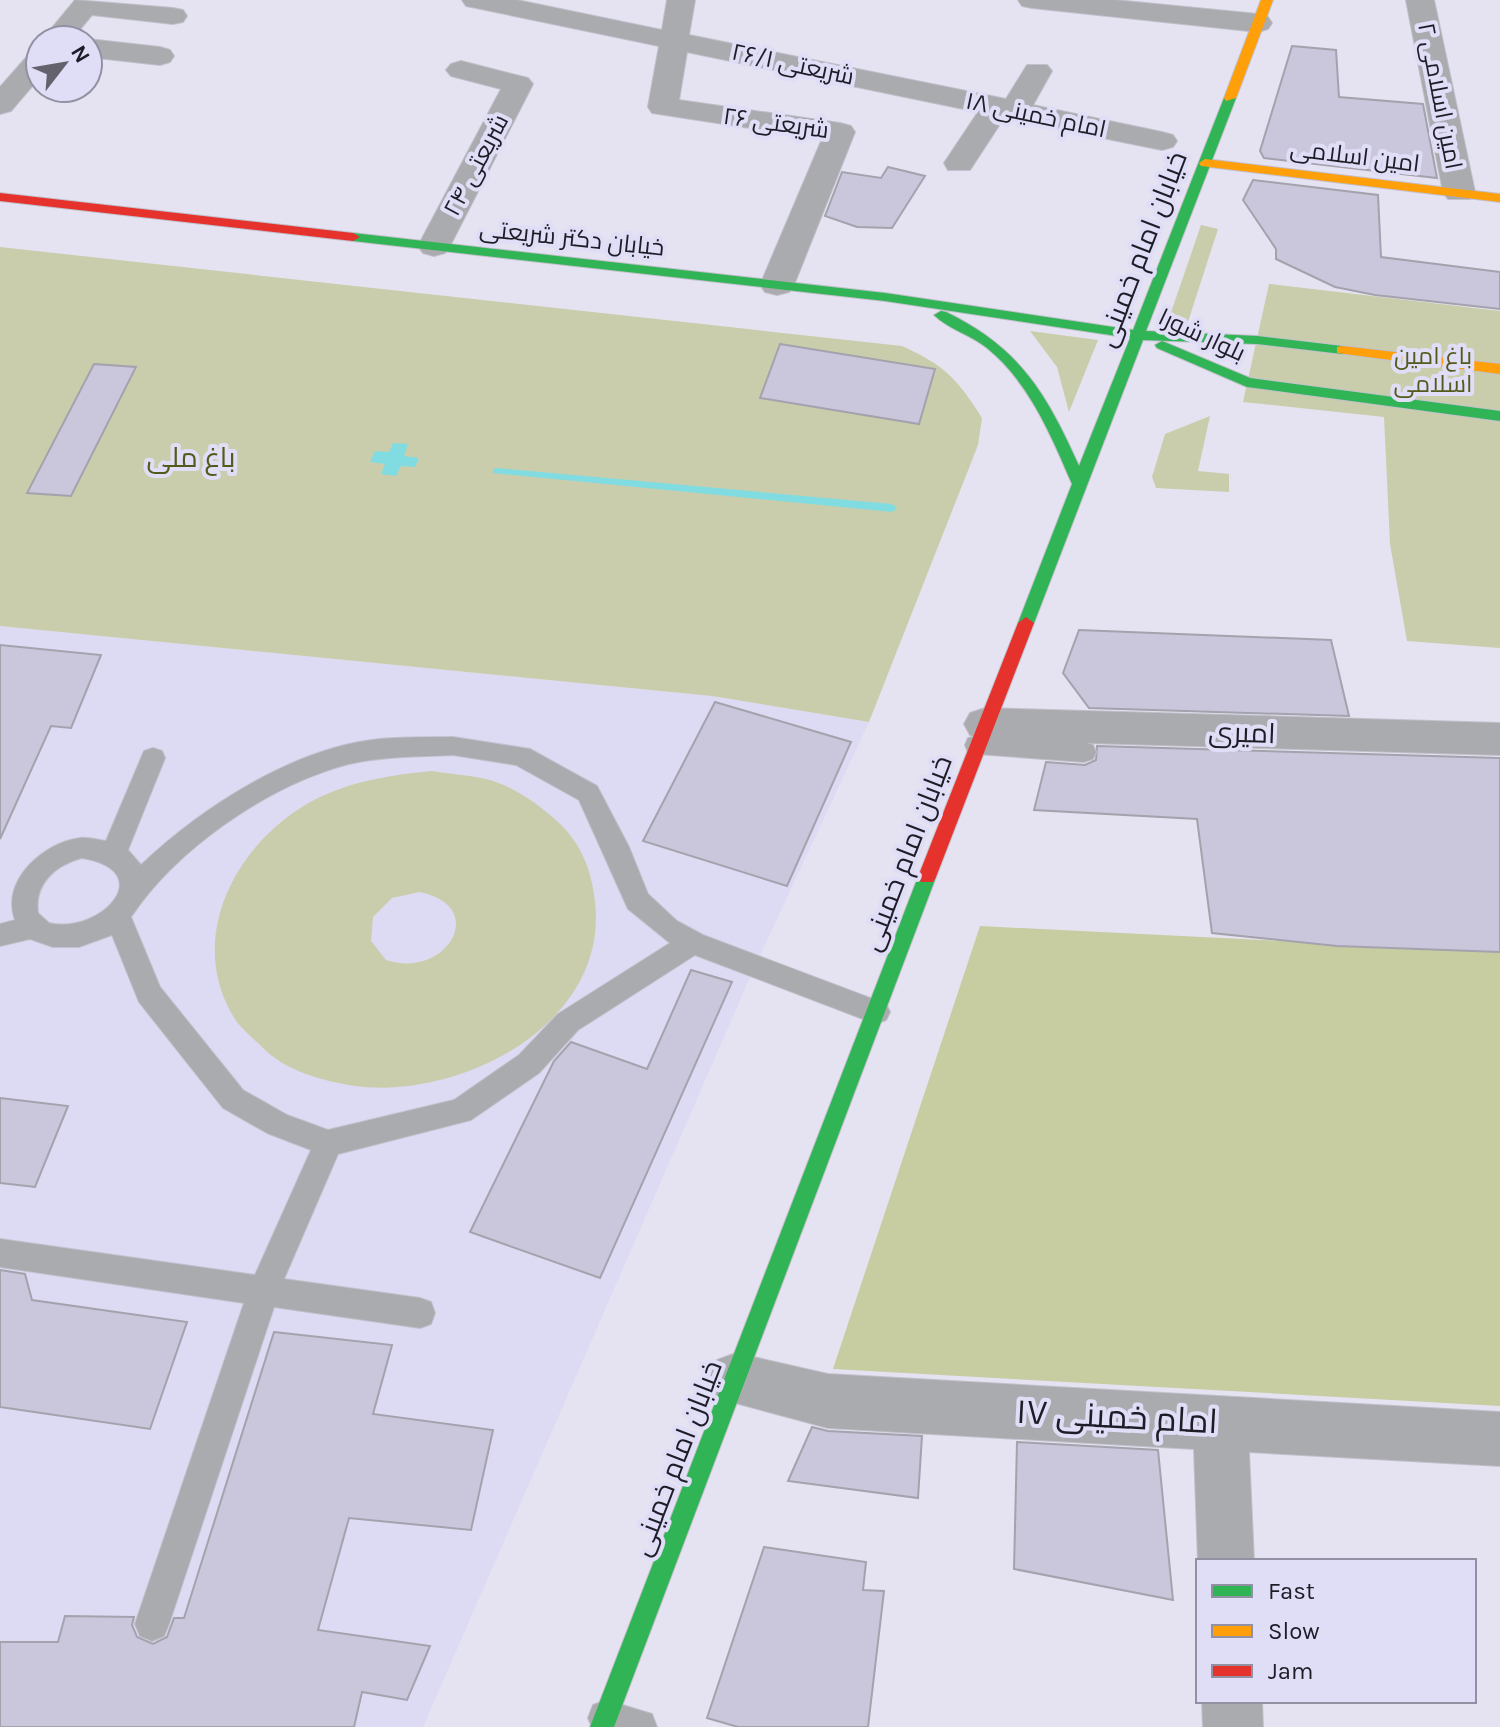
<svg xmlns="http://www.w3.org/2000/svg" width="1500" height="1727" font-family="Karla,Cairo,sans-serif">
	<rect width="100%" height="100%" fill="#e5e3f1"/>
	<path fill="#dddaf3" d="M0,626L712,696L869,722L755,966L423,1727H0Z"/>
	<path fill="#cacdab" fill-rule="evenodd" d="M1201,225L1218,229L1187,325L1168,321Z
		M0,247L902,346C944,365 957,378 982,418L978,445L869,722L712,696L0,626Z
		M1269,284L1500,311V648L1407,641L1390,544L1384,417L1243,402Z
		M1030,331L1098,340L1069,412L1057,367Z
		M1210,416L1198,471L1229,474V492L1156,488L1152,477L1165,434Z
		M432,771C449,774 469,775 486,779C513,786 537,803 558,822C581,843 592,871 595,902C609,1024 461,1100 355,1086C323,1081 285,1071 262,1047C253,1038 240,1028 233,1016C184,933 241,835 320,797C356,780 393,775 432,771ZM419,892C491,906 446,980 386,960L371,941L373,917L392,898Z"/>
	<path fill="#c7cca1" d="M980,926L1500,952V1406L833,1369Z"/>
	<path fill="#80dce1" d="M393,443L408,444L404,456L419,458L415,467L401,466L396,476L381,474L385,464L370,462L375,451L389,452Z"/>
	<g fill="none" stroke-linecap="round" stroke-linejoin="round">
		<path fill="#80dce1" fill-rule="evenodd" d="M497,468L892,504L897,508L892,512L493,473V469Z"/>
	</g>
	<path fill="#cac6dc" stroke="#a4a2ad" stroke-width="2" d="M1292,46L1336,50L1339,97L1423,104L1437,178L1264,158L1260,151Z
		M888,167L925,176L892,228L857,227L825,216L842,172L881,178Z
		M1253,180L1378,195L1381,257L1500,272V309L1375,295L1335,287L1276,259V249L1243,200Z
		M780,344L935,369L919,424L760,398Z
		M94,364L136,367L71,496L27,493Z
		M1079,630L1331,640L1349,716L1089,708L1063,673Z
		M0,645L101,655L71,728L51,726L0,839Z
		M715,702L851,742L787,886L643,841Z
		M1097,746L1500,758V952L1337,946L1212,933L1197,819L1034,810L1046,762L1085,765L1096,760Z
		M691,970L732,982L600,1278L470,1232L554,1061L571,1042L647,1069Z
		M0,1098L68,1106L35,1187L0,1183Z
		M0,1270L25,1274L32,1300L187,1322L150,1429L0,1407Z
		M274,1332L392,1345L373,1414L493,1430L471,1530L349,1518L318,1630L430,1646L407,1700L362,1692L354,1727H0V1642H58L65,1616L134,1617L132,1625L137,1637L153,1644L167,1637L174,1618H184Z
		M812,1427L828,1431L922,1436L918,1498L788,1481Z
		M1017,1442L1158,1450L1173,1600L1014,1569Z
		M764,1547L866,1562L863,1590L884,1591L868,1727H738L707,1718Z"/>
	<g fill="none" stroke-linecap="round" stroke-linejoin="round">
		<defs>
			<path id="lane" d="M977,736L1084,742L1093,745L1096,752L1093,759L1084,762L977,754L968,752L965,745L968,738Z
				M453,737L530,749L597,786L629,847L648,894L677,921L703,935L886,1004L890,1012L886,1020L876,1024L695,955L578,1030L539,1073L471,1120L338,1154L284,1279L420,1298L431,1302L435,1313L431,1324L420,1328L274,1307L169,1624L164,1636L152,1641L140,1636L135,1624L244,1303L0,1267V1239L255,1275L311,1150L267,1133L223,1108L139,1002L112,935L79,947H53L30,939L0,946V924L15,920C0,880 45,842 80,838C88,837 98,840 106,841L144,751L153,748L162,751L165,758L128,850L141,865C201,808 293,748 379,739C403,737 428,737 453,737ZM453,755L516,765L579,800L628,909L670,943L558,1014L519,1055L454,1100L328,1130L287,1115L243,1090L160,987L131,917C176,849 268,785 349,764C383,756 418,757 453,755ZM82,858C160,871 101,935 49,923L38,913C34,884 55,865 82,858Z
				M606,1700L652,1714L657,1727H592L588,1718L593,1705Z"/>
			<path id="street" d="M75,0L173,8L183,10L187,16L183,22L173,24L92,15L71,40H42Z
				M462,0H517L662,30L667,0H695L689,35L1006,99L1027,65H1047L1052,71L1033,105L1162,132L1173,135L1177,141L1173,147L1162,150L1004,118L970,170H948L944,163L978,112L687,52L679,100L840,123L851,126L855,132L794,285L789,292L777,295L765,292L760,285L822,139L652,113L648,107L659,46L476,8L466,6Z
				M1018,0H1115L1258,14L1268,17L1272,23L1268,29L1258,32L1032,8L1022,6Z
				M1406,0H1434L1475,192L1470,199H1448L1443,192Z
				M88,39L160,47L170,50L174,56L170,62L160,65L88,57Z
				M40,50V77L11,111L0,114V87L30,53Z
				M461,61L528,78L533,84L450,246L445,253L434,256L423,253L418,246L501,89L451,76L446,70L451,64Z
				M985,708L1500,723V755L985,740L970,735L964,724L970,713Z
				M736,1353L828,1374L1500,1412V1466L1249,1452L1254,1561L1198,1562L1194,1449L828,1428L717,1398L709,1379L717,1360Z
				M1202,1701H1262L1263,1727H1203Z"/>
			<path id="fast" d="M1230,94L1236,98L1146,331L1257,336L1342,346L1349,350L1342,354L1257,344L1143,340L1034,623L1026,629L1018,623L1072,484C1051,435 1029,382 987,348C971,335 948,329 934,315L941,311L946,312C1020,348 1046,393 1079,466L1130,338L885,301L353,241L346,237L353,233L885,293L1133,330L1224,98Z
				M1162,341L1250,378L1500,411V421L1247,387L1157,348L1155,345Z
				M927,870L933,872L936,877L614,1727H590L918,877L921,872Z"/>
			<path id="slow" d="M1261,0H1273L1236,98L1226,101L1224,98Z
				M1205,159L1500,194V202L1201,166L1199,163Z
				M1342,346L1500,364V374L1337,353V347Z"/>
			<path id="jam" d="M0,193L353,233L360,237L353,241L0,201Z
				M1026,617L1034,623L936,877L933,882H921L918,877L1018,623Z"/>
		</defs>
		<use href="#lane" stroke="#c2c0cc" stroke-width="2"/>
		<use href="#street" stroke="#c2c0cc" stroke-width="2"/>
		<use href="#fast" stroke="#c2c0cc" stroke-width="2"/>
		<use href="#slow" stroke="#c2c0cc" stroke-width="2"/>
		<use href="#jam" stroke="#c2c0cc" stroke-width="2"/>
		<use href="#lane" fill="#a9abae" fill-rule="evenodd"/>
		<use href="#street" fill="#a9abae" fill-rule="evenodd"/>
		<use href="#fast" fill="#30b455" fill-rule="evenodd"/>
		<use href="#slow" fill="#ff9f0a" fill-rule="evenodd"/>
		<use href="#jam" fill="#e5322d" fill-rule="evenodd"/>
	</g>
	<g text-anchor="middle" stroke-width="8" stroke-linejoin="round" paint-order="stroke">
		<g font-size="24" fill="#1e1c26" stroke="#e0ddf7">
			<text transform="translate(793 64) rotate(12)" y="8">شریعتی ۲۶/۱</text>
			<text transform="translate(1440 96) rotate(79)" y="8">امین اسلامی ۲</text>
			<text transform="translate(1036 115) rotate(12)" y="8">امام خمینی ۱۸</text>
			<text transform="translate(776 123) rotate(8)" y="8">شریعتی ۲۶</text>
			<text transform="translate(1355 156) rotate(7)" y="8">امین اسلامی</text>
			<text transform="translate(476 165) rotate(-62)" y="8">شریعتی ۲۴</text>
			<text transform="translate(572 238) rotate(6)" y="8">خیابان دکتر شریعتی</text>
			<text transform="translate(1202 335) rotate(25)" y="8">بلوار شورا</text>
		</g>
		<g font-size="24" fill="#545a19" stroke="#e0ddf7">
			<text x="1433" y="364">باغ امین<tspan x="1433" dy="28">اسلامی</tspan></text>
		</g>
		<g font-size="28" fill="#1e1c26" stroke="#e0ddf7">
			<text transform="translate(1141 249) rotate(-69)" y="10">خیابان امام خمینی</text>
			<text transform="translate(1242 732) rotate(2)" y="10">امیری</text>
			<text transform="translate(906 853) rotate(-69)" y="10">خیابان امام خمینی</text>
			<text transform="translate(676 1458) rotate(-69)" y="10">خیابان امام خمینی</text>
		</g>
		<g font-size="28" fill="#545a19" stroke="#e0ddf7">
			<text x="191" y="467">باغ ملی</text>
		</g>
		<g font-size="34" fill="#1e1c26" stroke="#e0ddf7">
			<text transform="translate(1117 1416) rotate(3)" y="12">امام خمینی ۱۷</text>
		</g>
	</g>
	<rect x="1196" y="1559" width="280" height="144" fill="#e0ddf7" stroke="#9290a3" stroke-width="2"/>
	<rect x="1212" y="1585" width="40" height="12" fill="#30b455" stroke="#9290a3" stroke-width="2"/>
	<text x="1268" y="1599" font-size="24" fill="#1e1c26">Fast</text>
	<rect x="1212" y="1625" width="40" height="12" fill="#ff9f0a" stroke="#9290a3" stroke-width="2"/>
	<text x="1268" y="1639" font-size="24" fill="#1e1c26">Slow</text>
	<rect x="1212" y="1665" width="40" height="12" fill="#e5322d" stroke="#9290a3" stroke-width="2"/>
	<text x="1268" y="1679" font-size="24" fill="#1e1c26">Jam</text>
	<g transform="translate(64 64) rotate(59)"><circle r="38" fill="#e0ddf7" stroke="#9290a3" stroke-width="2"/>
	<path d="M0-6L14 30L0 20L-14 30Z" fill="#64626d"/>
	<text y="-12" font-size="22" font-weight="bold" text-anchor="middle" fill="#1e1c26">N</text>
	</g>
</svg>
